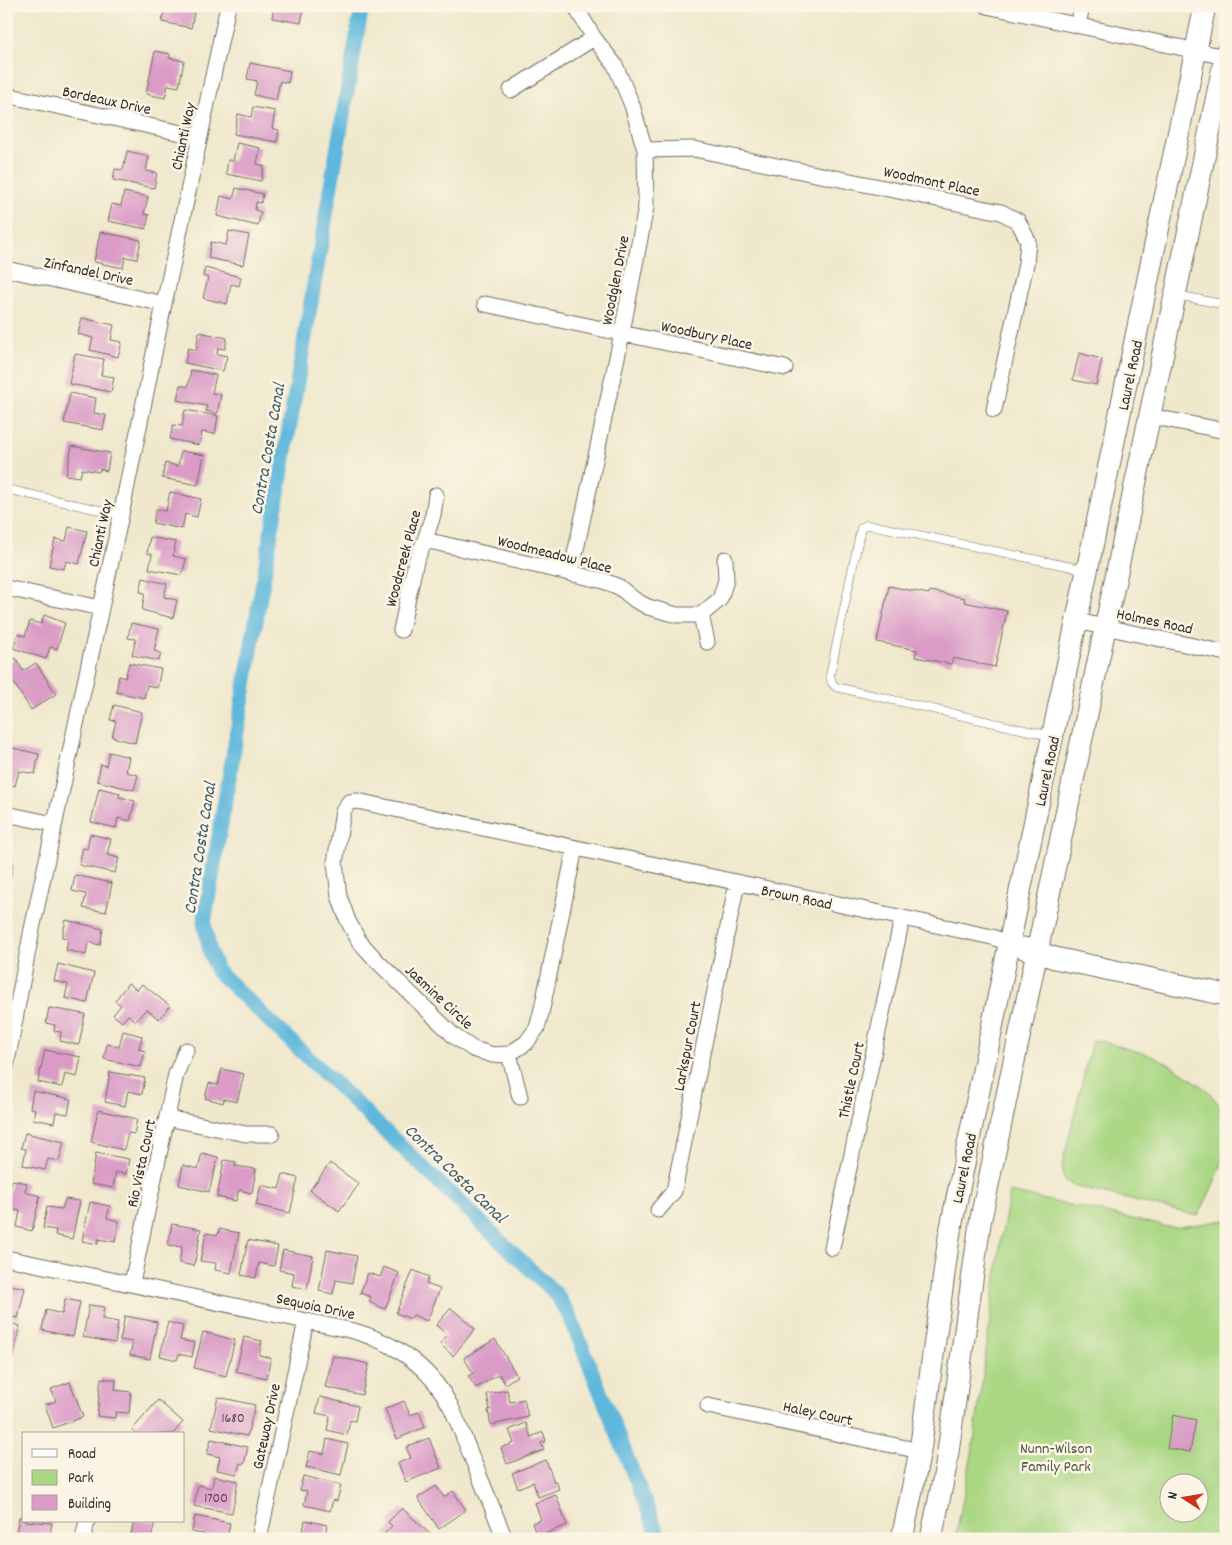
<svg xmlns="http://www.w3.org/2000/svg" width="1232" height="1545" font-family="Dekko,sans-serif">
	<rect width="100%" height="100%" fill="#fcf5e5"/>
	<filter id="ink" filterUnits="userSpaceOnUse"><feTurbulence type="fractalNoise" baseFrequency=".02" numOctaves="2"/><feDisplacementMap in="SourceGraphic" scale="10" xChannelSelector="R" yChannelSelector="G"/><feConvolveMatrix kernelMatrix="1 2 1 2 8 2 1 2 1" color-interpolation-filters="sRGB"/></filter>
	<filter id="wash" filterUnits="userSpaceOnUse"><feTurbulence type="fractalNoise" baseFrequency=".0096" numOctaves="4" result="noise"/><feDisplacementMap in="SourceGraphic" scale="20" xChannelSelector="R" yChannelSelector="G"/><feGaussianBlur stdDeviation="1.12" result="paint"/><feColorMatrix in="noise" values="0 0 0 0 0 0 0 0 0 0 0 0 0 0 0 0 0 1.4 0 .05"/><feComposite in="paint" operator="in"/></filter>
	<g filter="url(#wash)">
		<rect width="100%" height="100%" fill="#efe8cc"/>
		<path fill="#aad784" stroke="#6a8158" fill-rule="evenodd" d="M1092,1040H1098L1156,1057L1185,1074L1208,1091L1219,1105L1225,1126L1226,1143L1221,1166L1210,1192L1198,1216L1080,1188C1067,1184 1062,1181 1062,1166Z
			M1010,1192L1173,1228L1226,1220V1539H955L973,1449L1001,1239ZM1170,1482H1200V1512H1170Z"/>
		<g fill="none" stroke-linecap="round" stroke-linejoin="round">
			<path stroke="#5fb7dc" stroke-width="15" d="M362,6L204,923L210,951L217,971L556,1294L570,1317L660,1539"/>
		</g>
		<g id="blocks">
			<path fill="#da9cc7" d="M165,6H185L195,8L191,28L162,22Z
				M274,6H304L301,23L272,18Z
				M155,51L170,54L169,58L184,61L179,87L168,85L165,98L146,94Z
				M250,63L290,71L288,83L280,81L276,100L254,95L257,81L247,79Z
				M253,107L275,111L272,128L279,130L277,142L234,134L238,114L251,117Z
				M237,143L260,148L257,164L264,166L261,181L226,174L228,160L233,161Z
				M127,151L149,156L146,171L157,173L154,188L113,180L115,169L123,170Z
				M236,188L263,194L261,203L256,202L255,210L261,212L258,226L217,216L221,196L233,199Z
				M124,192L148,197L144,214L149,215L146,229L108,221L112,204L121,206Z
				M229,231L249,235L243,265L208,258L211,242L226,245Z
				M100,232L141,240L137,259L125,257L123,268L94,262Z
				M205,268L241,277L239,286L231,284L227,304L203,298L208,278L203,276Z
				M82,318L114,325L111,340L122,342L118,357L90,350L93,338L78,334Z
				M199,332L227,338L225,349L218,348L217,354L227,356L223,371L185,363L188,348L196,350Z
				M1079,353L1102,359L1096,385L1073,380Z
				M75,354L104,359L101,375L114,377L111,392L69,384Z
				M191,370L216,375L212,393L221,395L217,414L206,411L207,406L177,400L180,385L188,387Z
				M70,393L96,398L94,413L106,415L103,430L64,423Z
				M185,410L218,416L215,434L202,432L199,445L170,439L173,425L182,426Z
				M72,446L110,453L107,471L100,469L99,472L82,469L80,477L66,475Z
				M181,451L204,455L198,485L162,478L165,463L178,466Z
				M170,492L201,499L197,517L185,514L182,529L153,523L156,509L166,511Z
				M69,527L87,531L79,564L66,561L64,569L49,566L55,539L66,541Z
				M150,537L176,542L173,556L186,559L182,575L149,569L152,554L147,553Z
				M143,578L167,584L164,597L177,600L173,618L142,610L145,593L140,592Z
				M889,586L929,594L930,591L965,598L964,602L1007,611L995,667L953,658L951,664L915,657L917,650L877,642Z
				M44,615L65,623L57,649L50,647L46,659L13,648L18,634L25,636L30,621L41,624Z
				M131,623L159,629L154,651L161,653L159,661L132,655L136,639L128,638Z
				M16,658L23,671L36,663L56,694L31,710L6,671V665Z
				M129,663L161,669L157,688L147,685L144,698L116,692L119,676L125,678Z
				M114,705L142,712L135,743L112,737L116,721L110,720Z
				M8,747L39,754L35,774L19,771L15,786L6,784V756Z
				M109,752L129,757L126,772L138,775L134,790L97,781L101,764L106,766Z
				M99,788L120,793L119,797L135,801L130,821L118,818L116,828L91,822Z
				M90,834L111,839L107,855L119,858L115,873L79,865L83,848L87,849Z
				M6,861L13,862L10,879L6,878Z
				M75,875L112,883L106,912L83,908L86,894L72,891Z
				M66,920L103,929L100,945L88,942L86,955L66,950L68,939L62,937Z
				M58,964L94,973L87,1003L65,998L68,984L54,981Z
				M128,983L137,990L142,984L170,1006L159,1019L146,1009L136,1021L128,1015L122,1022L113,1015L121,1005L115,1001Z
				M49,1008L85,1014L79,1045L60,1041L61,1032L54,1031L55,1025L46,1023Z
				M123,1031L142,1036L139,1049L145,1051L141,1067L104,1059L107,1044L119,1047Z
				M45,1050L81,1057L77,1077L65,1074L62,1087L38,1082Z
				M222,1069L244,1074L237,1102L224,1099L223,1103L205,1098L209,1083L218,1085Z
				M110,1072L145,1078L142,1094L128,1091L125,1106L105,1102Z
				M33,1091L71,1099L68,1114L56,1112L54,1123L33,1119L35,1109L30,1108Z
				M98,1110L137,1119L134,1134L128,1133L124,1150L91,1142Z
				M25,1133L64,1142L59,1161L48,1159L45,1170L23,1165L26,1149L21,1148Z
				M96,1153L129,1159L126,1174L116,1172L113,1188L91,1184Z
				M202,1153L218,1157L209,1192L179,1185L183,1165L198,1169Z
				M224,1160L236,1162L235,1166L256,1169L252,1193L239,1190L236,1201L217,1197Z
				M330,1163L359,1184L339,1211L310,1190Z
				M283,1174L298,1178L290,1213L256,1205L261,1185L279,1189Z
				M12,1180L27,1183L25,1192L40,1196L32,1231L17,1227L20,1211L6,1208Z
				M65,1199L80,1201L72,1239L55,1235L56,1230L43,1228L47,1207L62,1209Z
				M90,1202L110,1206L107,1218L119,1221L115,1242L98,1239V1244L82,1241Z
				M172,1224L201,1229L194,1266L179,1263L182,1247L168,1245Z
				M219,1229L239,1233L231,1273L215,1270L216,1263L200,1261L206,1233L218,1235Z
				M248,1240L278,1246L274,1266L259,1263L256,1278L241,1275Z
				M283,1250L313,1256L307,1289L292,1286L294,1273L279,1270Z
				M327,1250L357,1256L352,1283L336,1280L333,1294L319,1291Z
				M384,1267L399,1273L385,1309L369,1302L371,1297L360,1293L368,1273L380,1277Z
				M413,1270L429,1277L426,1284L440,1289L427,1321L413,1315L411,1319L396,1313Z
				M6,1284L25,1288L18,1318L6,1316Z
				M65,1299L80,1302L73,1337L42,1330L46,1310L62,1314Z
				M89,1305L104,1307L102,1319L118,1322L115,1343L83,1337Z
				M451,1308L475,1329L453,1356L440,1344L447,1335L436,1325Z
				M125,1316L157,1322L150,1359L130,1355L133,1342L120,1340Z
				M6,1322L20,1326L13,1355L6,1353Z
				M168,1322L183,1326L180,1340L195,1343L192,1357L179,1354L177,1360L160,1356Z
				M203,1332L235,1340L226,1376L194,1368Z
				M244,1337L262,1341L259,1355L271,1358L266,1378L236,1371Z
				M495,1339L517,1376L505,1384L499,1374L476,1388L468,1376L473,1373L464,1358Z
				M333,1356L369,1364L362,1395L325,1387Z
				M101,1378L116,1380L115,1390L131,1392L129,1413L116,1412L115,1418L97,1416Z
				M70,1382L83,1417L53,1428L45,1405L56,1401L51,1389Z
				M507,1390L510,1402L524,1399L528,1417L491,1425L488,1410H490L487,1394Z
				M218,1397L255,1405L247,1436L211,1428Z
				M320,1397L358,1406L355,1421L350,1420L347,1435L327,1430L330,1416L316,1413Z
				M158,1400L183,1422L173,1434H136L132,1430Z
				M404,1401L410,1415L419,1412L425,1427L397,1439L385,1409Z
				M1220,1412L1226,1413L1224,1425L1218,1424Z
				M1173,1415L1196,1420L1190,1452L1167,1448Z
				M526,1423L531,1437L543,1432L546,1441L541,1443L544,1450L507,1464L501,1448L514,1443L509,1430Z
				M429,1438L441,1468L406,1482L398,1463L411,1458L406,1447Z
				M211,1439L248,1447L244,1464L240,1463L237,1474L217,1470L220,1457L207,1454Z
				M327,1439L348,1444L341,1475L306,1467L310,1451L324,1454Z
				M546,1460L554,1482L556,1481L559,1489L538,1497L533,1482L518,1488L512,1473Z
				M214,1476L238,1481L232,1513L194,1506L198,1485L212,1488Z
				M303,1476L341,1485L337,1501L333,1500L330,1511L304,1505L307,1491L300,1490Z
				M436,1486L444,1497L453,1491L466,1510L439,1529L418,1498Z
				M556,1495L567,1525L537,1537L532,1523L541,1519L535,1503Z
				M402,1508L430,1534L426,1539H389L384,1534L392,1526L388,1522Z
				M195,1516L230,1523L227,1539H202L203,1534L192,1532Z
				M19,1517L24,1518V1521L52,1523L49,1539H15Z
				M305,1520L327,1525L324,1539H290L291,1535L302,1537Z
				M134,1521H155L151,1539L131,1534Z"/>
		</g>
	</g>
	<g filter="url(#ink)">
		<use href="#blocks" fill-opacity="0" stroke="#706d63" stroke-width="1"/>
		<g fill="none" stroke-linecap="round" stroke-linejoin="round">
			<defs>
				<path id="lane" d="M1177,295L1226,305
					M6,489L121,515
					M1051,736L836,687L832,683L830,675L861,528L866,525L876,526L1086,570"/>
				<path id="street" d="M987,6L1225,57L1226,59
					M1078,25L1082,6
					M511,90L594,38
					M6,95L200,137
					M645,150L694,149L1001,212L1018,221L1028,241L1026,264L994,410
					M6,269L164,304
					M485,304L785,368
					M1149,416L1226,431
					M425,540L604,581L619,587L635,600L648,607L677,615H701L720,599L726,580L725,559
					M571,573L619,348L646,207L645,150L632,105L615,65L594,38L575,6
					M6,588L101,608
					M701,615L707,642
					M1077,621L1226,653
					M401,630L416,561L425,540L433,515L436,495
					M6,814L54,824
					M575,848L542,1009L537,1028L526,1043L509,1054L493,1055L473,1049L454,1036L378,962L359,941L348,921L339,896L335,863L343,811L349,802L357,801L992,937L1009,943
					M509,1054L520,1097
					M6,1067L32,929L121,515L164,304L228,6
					M167,1118L246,1134H272
					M658,1210L674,1191L737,883
					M832,1248L902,919
					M6,1258L354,1331C396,1343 431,1368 451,1407C458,1422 464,1438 470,1453C482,1482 493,1510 505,1539
					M132,1283L176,1074L186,1050
					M708,1406L920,1451
					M83,1539L87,1521
					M259,1539L306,1321"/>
				<path id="secondary" d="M1024,948L1055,958L1226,995
					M902,1539L920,1451L949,1237L1013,925L1205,6
					M931,1539L946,1466L980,1223L1226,53"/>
			</defs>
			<use href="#lane" stroke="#706d63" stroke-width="9"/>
			<use href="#street" stroke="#706d63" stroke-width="17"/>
			<use href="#secondary" stroke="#706d63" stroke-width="23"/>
			<use href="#lane" stroke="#fff" stroke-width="8"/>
			<use href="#street" stroke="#fff" stroke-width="15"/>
			<use href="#secondary" stroke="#fff" stroke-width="21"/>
		</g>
	</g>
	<g text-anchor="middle" stroke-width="5" stroke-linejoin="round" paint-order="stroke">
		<g font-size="14" fill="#574752">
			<text x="233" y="1422">1680</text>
			<text x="216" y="1502">1700</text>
		</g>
		<g font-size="16" fill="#2b2b2b" stroke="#fcf5e5">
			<text transform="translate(107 99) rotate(12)" y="6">Bordeaux Drive</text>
			<text transform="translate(182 136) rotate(-78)" y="6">Chianti Way</text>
			<text transform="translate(932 180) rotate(12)" y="6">Woodmont Place</text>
			<text transform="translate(89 270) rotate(12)" y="6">Zinfandel Drive</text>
			<text transform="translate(614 280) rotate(-79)" y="6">Woodglen Drive</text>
			<text transform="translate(707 334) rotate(12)" y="6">Woodbury Place</text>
			<text transform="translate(1129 375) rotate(-78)" y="6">Laurel Road</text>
			<text transform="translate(99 533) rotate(-78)" y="6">Chianti Way</text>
			<text transform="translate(555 553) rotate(14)" y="6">Woodmeadow Place</text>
			<text transform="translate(402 558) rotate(-75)" y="6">Woodcreek Place</text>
			<text transform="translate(1155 620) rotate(12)" y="6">Holmes Road</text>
			<text transform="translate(1046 771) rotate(-78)" y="6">Laurel Road</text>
			<text transform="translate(797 896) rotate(12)" y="6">Brown Road</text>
			<text transform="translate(440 996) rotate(43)" y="6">Jasmine Circle</text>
			<text transform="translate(686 1046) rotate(-79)" y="6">Larkspur Court</text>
			<text transform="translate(850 1080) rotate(-78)" y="6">Thistle Court</text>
			<text transform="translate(140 1163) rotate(-78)" y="6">Rio Vista Court</text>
			<text transform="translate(963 1168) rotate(-78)" y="6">Laurel Road</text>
			<text transform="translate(316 1305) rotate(12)" y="6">Sequoia Drive</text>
			<text transform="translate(818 1412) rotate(12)" y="6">Haley Court</text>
			<text transform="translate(265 1426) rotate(-78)" y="6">Gateway Drive</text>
		</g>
		<g font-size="16" fill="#4b5641" stroke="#fcf5e5">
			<text x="1056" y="1453">Nunn-Wilson<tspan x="1056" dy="18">Family Park</tspan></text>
		</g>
		<g font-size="18" font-style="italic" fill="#3d5c69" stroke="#fcf5e5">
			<text transform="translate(267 449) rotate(-80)" y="6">Contra Costa Canal</text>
			<text transform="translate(199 848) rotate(-81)" y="6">Contra Costa Canal</text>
			<text transform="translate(456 1173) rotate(44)" y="6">Contra Costa Canal</text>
		</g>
	</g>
	<rect width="1232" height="1545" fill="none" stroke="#fcf5e5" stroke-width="25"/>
	<rect x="22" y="1432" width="162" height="90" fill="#fcf5e5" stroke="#a8a49b"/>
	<rect x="32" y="1449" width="25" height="8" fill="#ffffff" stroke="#a8a49b"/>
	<text x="68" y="1458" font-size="15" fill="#2b2b2b">Road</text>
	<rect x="32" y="1470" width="25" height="15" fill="#aad784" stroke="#a8a49b"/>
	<text x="68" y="1482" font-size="15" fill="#2b2b2b">Park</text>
	<rect x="32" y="1495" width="25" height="15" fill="#da9cc7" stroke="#a8a49b"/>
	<text x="68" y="1508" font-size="15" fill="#2b2b2b">Building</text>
	<g transform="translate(1184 1498) rotate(282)"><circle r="24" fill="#fcf5e5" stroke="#a8a49b"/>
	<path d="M0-4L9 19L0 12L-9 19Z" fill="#c8321e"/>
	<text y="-8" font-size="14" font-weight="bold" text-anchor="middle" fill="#2b2b2b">N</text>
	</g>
</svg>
